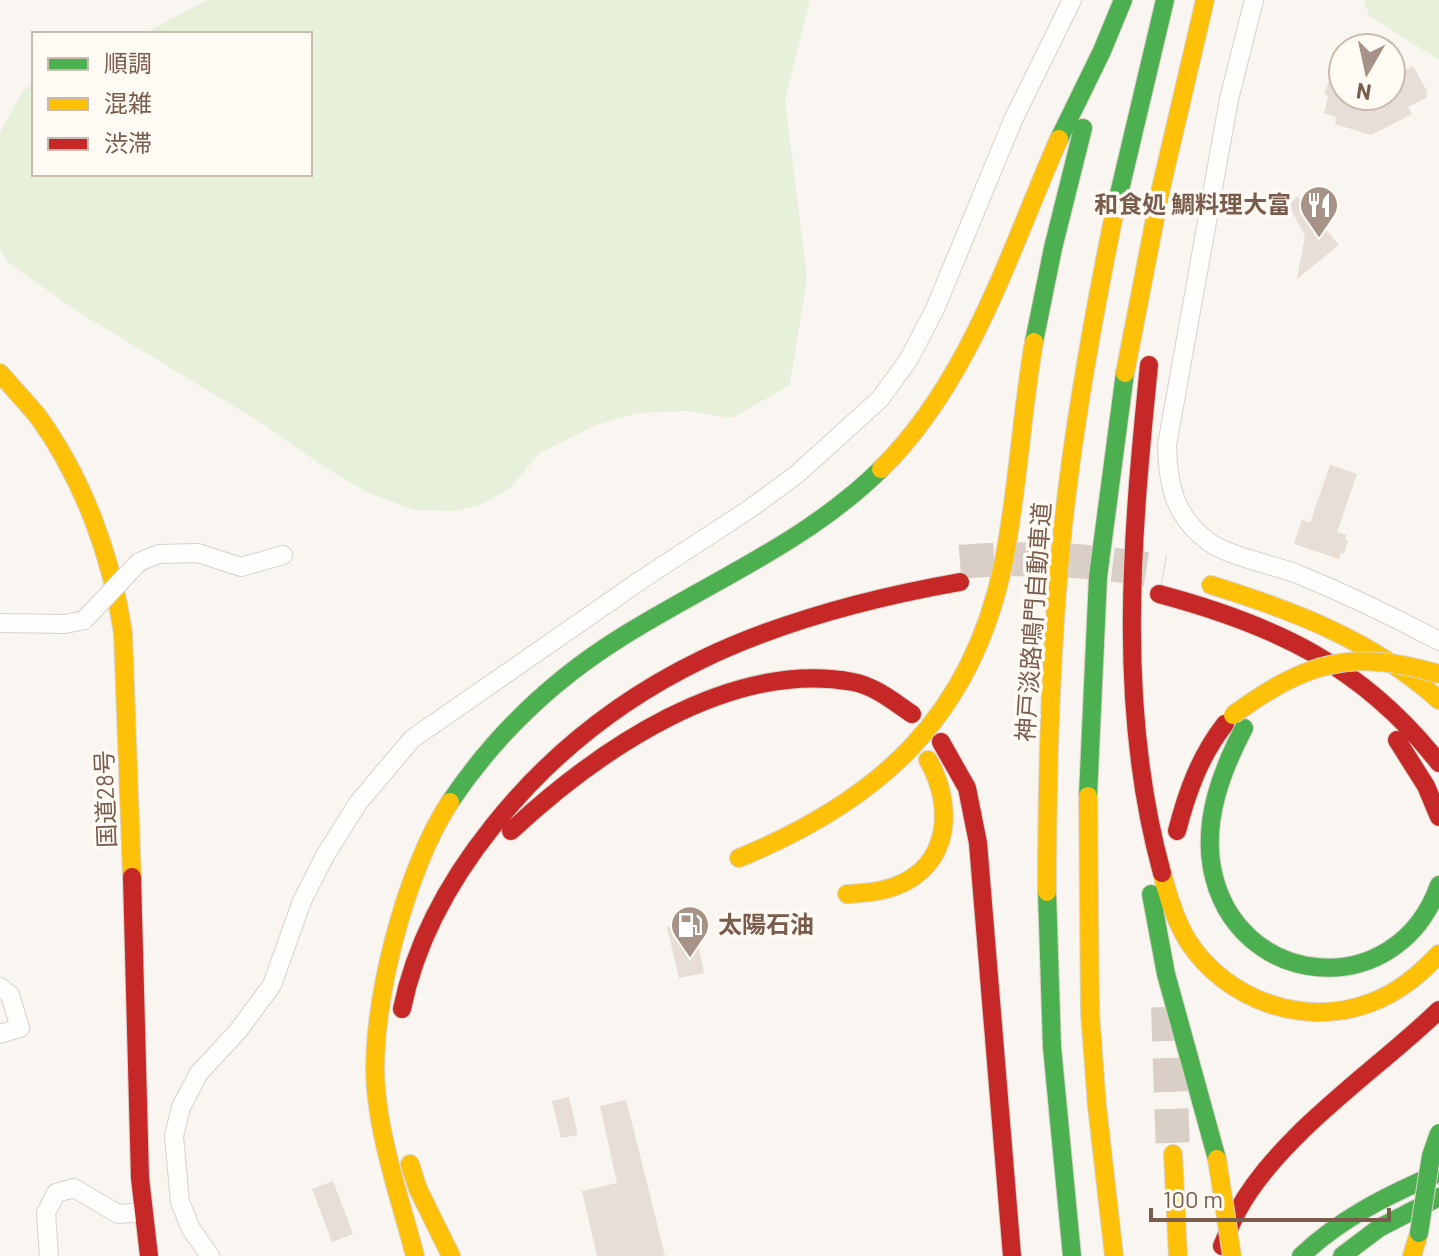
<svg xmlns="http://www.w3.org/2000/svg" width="1439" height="1256" font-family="Barlow,'Noto Sans JP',sans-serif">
	<rect width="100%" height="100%" fill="#f9f5f0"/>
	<path fill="#e7f0db" d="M207,0H810L785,99L807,279L790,385L732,418L688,411L637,413L594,426L540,453L509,489L481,505L455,511L414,510L366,492L320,464L255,419L80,313L7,262L0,247V132L22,92L34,83V174H310V34H143Z
		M1364,0H1439V60L1369,16Z"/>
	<path fill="#e6ded7" d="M1342,48L1343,96H1391V79L1413,66L1427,91V97L1408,107L1412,114L1371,135L1335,124L1336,117L1324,113L1328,96L1324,94Z
		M1298,196L1339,245L1297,279L1305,236L1288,204Z
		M1330,465L1357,474L1337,532L1347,535L1345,540L1348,541L1344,554L1341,553L1339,559L1294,544L1302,520L1310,523Z
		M686,923L691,945L698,944L704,973L679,978L667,927Z
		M569,1097L578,1135L561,1138L552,1101Z
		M626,1100L639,1151L665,1256H597L582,1191L617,1183L600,1106Z
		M333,1181L353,1234L332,1242L312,1189Z"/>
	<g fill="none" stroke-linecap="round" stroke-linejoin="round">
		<path stroke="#d9cfc7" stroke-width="34" stroke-dasharray="34 17" stroke-linecap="butt" d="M960,562C1030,556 1095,560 1164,572
			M1168,1007L1173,1154"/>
		<defs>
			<path id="street" d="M1254,0L1229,99L1167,445C1168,485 1174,516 1209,542C1226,555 1272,565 1295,573C1344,593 1392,616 1439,641
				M139,562L159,554L198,553L241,567L283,555
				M0,623L65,624L84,620
				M0,987L10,995L20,1028L0,1034
				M49,1256L46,1213L56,1193L74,1188L118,1214L144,1212
				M210,1256L191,1229L180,1202L174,1136L181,1107L199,1073L238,1031L272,985L302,901L326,854L358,803L412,739L641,580L748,510L796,475L880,399L909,359L935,309L1013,120L1072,0"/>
			<path id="fast" d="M1059,139L1102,51L1123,0
				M1114,215L1165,0
				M1034,342L1053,248L1083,128
				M1244,728C1222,770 1203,819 1212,868C1235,990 1397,1005 1439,885
				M1088,796L1098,577L1125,373
				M450,802C495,735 553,680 620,638C709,582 806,543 881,469
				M1047,892L1052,1047L1072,1256
				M1151,894L1166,974L1217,1159
				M1301,1256C1341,1218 1388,1195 1439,1173
				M1342,1256L1379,1228L1439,1197"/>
			<path id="slow" d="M0,373C12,387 25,401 37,415C83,478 112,557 123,633L132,877
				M1125,373L1161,188L1205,0
				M881,469C971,380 1009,252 1059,139
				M1211,585C1295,611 1373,641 1439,700
				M1088,796L1090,1012L1097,1106L1114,1256
				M739,858C878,801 971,718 1003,565C1018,492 1021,416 1034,342
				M1162,873C1168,896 1175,920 1188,941C1226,1000 1304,1028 1370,1003C1398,993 1419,975 1439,954
				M1047,892C1047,770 1050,648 1063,527C1074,422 1093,318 1114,215
				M847,894C863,893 881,892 896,886C951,865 954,805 928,760
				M1173,1154L1178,1256
				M410,1164L418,1189L451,1256
				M415,1256C401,1201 381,1146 376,1089C369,1009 406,868 450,802
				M1412,1256L1419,1233"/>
			<path id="jam" d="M1149,365C1132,535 1116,706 1162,873
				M1159,594C1275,625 1363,666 1439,763
				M1397,740L1426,786L1439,817
				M941,742L967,788L978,843L1012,1256
				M511,831C597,751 729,659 853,682C875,686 894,702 912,714
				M1177,831C1187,792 1200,756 1225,724
				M132,877L140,1178L149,1256
				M402,1009C416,940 449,881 493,826C614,674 774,615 960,582
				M1222,1246C1227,1235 1231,1223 1237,1212C1278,1135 1376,1071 1439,1010"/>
		</defs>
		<use href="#street" stroke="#d7d1cb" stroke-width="20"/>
		<use href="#fast" stroke="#d9d2cb" stroke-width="20"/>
		<use href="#slow" stroke="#d9d2cb" stroke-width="20"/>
		<use href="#jam" stroke="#d9d2cb" stroke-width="20"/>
		<use href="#street" stroke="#fefefd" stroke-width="18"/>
		<use href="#fast" stroke="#4caf50" stroke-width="18"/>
		<use href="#slow" stroke="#ffc107" stroke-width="18"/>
		<use href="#jam" stroke="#c62828" stroke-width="18"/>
		<defs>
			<path id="street-bridge" d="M84,620L139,562"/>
			<path id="fast-bridge" d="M1419,1233L1431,1156L1439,1133"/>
			<path id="slow-bridge" d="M1233,715C1306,662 1351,648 1439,674
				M1217,1159L1232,1256"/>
		</defs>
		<use href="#street-bridge" stroke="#d7d1cb" stroke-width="20" stroke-linecap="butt"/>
		<use href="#fast-bridge" stroke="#d9d2cb" stroke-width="20" stroke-linecap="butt"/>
		<use href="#slow-bridge" stroke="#d9d2cb" stroke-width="20" stroke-linecap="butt"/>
		<use href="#street-bridge" stroke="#fefefd" stroke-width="18"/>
		<use href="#fast-bridge" stroke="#4caf50" stroke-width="18"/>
		<use href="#slow-bridge" stroke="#ffc107" stroke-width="18"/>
	</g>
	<defs>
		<symbol id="restaurant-pin" viewBox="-11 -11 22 30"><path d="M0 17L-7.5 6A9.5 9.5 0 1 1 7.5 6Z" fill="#a69286" stroke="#fffaf3"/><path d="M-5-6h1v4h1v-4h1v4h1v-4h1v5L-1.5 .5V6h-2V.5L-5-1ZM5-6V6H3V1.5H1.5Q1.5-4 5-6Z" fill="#fff"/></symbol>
		<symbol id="fuel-pin" viewBox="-11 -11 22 30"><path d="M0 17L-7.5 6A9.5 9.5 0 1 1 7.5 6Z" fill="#a69286" stroke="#fffaf3"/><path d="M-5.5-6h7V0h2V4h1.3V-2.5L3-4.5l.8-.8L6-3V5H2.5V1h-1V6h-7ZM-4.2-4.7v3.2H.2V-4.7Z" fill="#fff"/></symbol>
	</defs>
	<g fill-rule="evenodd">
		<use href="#restaurant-pin" x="1297" y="183" width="44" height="60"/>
		<use href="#fuel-pin" x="668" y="903" width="44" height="60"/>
	</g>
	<g text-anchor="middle" stroke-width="7" stroke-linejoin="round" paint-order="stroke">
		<g font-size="24" font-weight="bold" fill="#7a5c4d" stroke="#fffaf3" text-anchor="end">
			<text x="1291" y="213">和食処 鯛料理大富</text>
			<text x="718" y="933" text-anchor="start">太陽石油</text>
		</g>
		<g font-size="24" fill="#7a5c4d" stroke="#fffaf3">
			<text transform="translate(1034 622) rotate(-86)" y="8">神戸淡路鳴門自動車道</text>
			<text transform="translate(106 799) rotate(-92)" y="8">国道28号</text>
		</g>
	</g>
	<rect x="32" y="32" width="280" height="144" fill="#fffaf3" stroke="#cabbb1" stroke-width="2"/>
	<rect x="48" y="58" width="40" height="12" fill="#4caf50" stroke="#cabbb1" stroke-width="2"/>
	<text x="104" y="72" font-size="24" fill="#7a5c4d">順調</text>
	<rect x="48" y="98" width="40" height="12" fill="#ffc107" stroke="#cabbb1" stroke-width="2"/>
	<text x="104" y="112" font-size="24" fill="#7a5c4d">混雑</text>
	<rect x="48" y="138" width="40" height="12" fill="#c62828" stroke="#cabbb1" stroke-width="2"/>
	<text x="104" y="152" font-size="24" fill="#7a5c4d">渋滞</text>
	<g transform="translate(1367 72) rotate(189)"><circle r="38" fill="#fffaf3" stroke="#cabbb1" stroke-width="2"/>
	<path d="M0-6L14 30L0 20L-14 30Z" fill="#a69286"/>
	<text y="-12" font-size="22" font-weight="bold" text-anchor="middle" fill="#7a5c4d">N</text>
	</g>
	<path d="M1151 1208v12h238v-12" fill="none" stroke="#7a5c4d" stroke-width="4"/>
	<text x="1163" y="1208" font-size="24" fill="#7a5c4d" stroke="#fffaf3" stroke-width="6" paint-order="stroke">100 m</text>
</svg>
